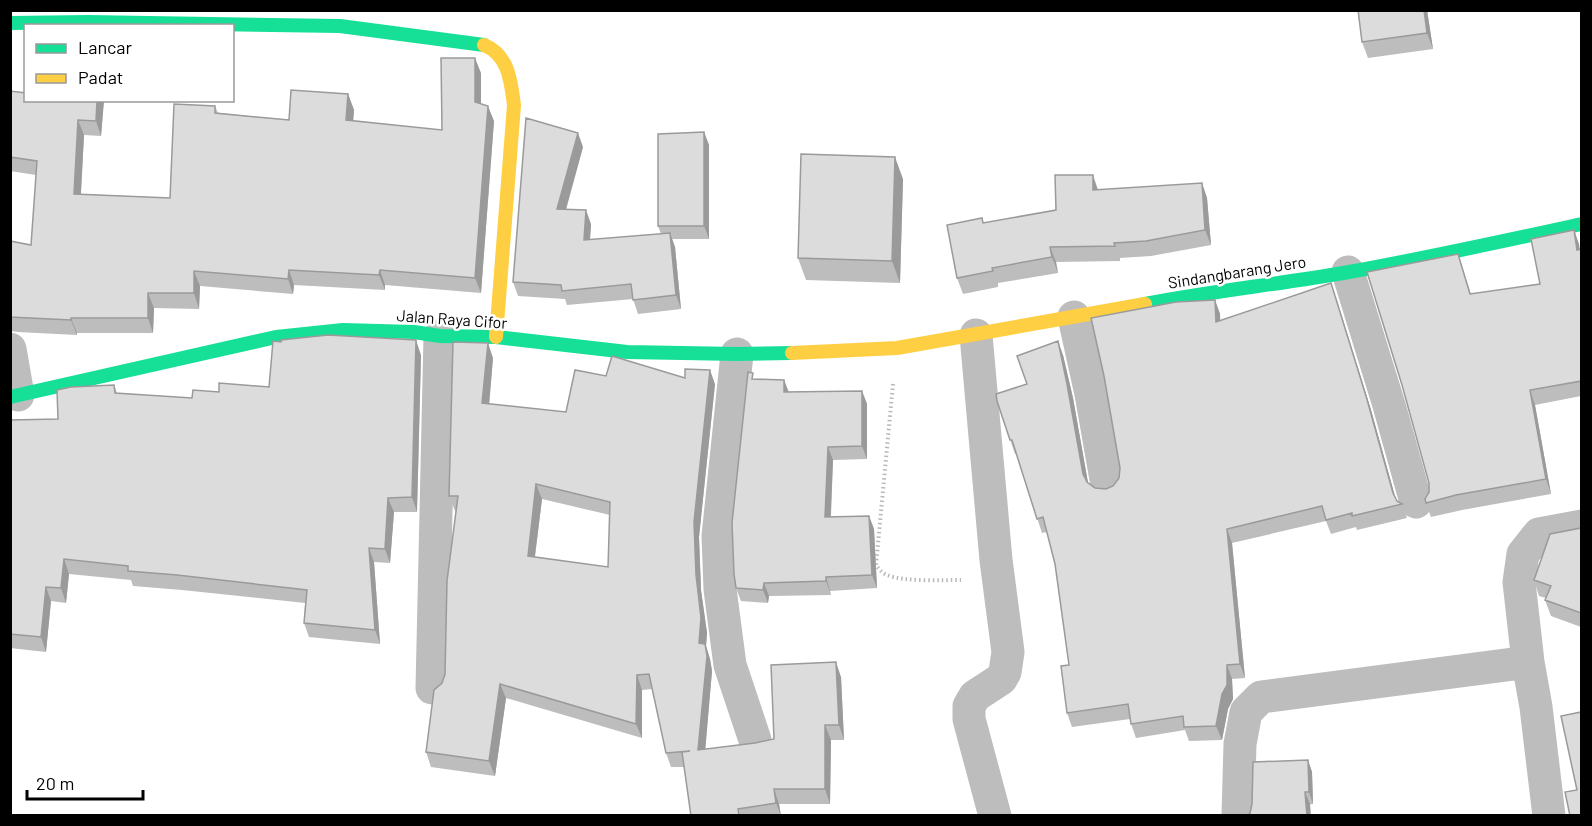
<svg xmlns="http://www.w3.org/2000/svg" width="1592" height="826" font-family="Barlow,sans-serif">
	<rect width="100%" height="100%" fill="#fff"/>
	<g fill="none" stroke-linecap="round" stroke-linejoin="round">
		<path stroke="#b8b8b8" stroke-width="4" stroke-dasharray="1.5 3" stroke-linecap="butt" d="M893,384L876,565C879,569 882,573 887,575C904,582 942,580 961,580"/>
		<path stroke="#bdbdbd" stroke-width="33" d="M1348,272L1389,405L1416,502
			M1074,317L1091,394L1107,485
			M976,335L996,560L1008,652L1005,672L1001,679L975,696L969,706V719L995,816
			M10,349L18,395
			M737,354L718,536L720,589L730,665L755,740
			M432,688L440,336
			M1238,816L1240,744L1246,712L1261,697L1528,662
			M1549,816L1536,707L1528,662L1519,582L1523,554L1539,534L1582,526"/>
		<path stroke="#16e098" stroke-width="14" d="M10,23L88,22L340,26L484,45
			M1145,304C1213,291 1281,284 1349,272C1427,258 1504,241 1582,224
			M10,397L276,337L343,330L414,332L440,336L496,337L627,352L737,354L792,353"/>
		<path stroke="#ffcf43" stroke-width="14" d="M484,45C509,55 511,82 514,105L496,337
			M792,353L897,348L1145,304"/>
	</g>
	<path fill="#bdbdbd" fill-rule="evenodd" d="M1427,10L1433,49L1368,58L1362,42Z
		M481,73V104L494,121L481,293L385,285V290L294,285L293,294L200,286L199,309L154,308L153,333H77V335L18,332L10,331V241L31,245L36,175L10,171V91L26,100H104L101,136L84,135L81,194L170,198L215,106L218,113L289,120L348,94L354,110L353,121L442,130Z
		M704,132L709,145V239H672L675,247L681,309L638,314L633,299L567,305L565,299L518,296L513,282L583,147L566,210L591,224L590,240L661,234L658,226Z
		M903,179L900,283L806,280L798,258Z
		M1202,183L1207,198L1211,245L1151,256L1120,258V261L1056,262L1058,273L998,283V287L963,294L957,278L984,223L1056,210L1098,190Z
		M1574,230L1580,250L1581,249V396L1535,405L1551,494L1462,510L1431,517L1426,503L1429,492L1458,254L1471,294L1540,284Z
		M1336,297L1371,410L1395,497L1397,501L1402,504L1407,518L1357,530L1356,527L1331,534L1326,521L1232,543L1245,678L1232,679L1233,699L1228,709L1222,740L1189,741L1185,730L1136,738L1131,724L1130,719L1072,727L1067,713L1069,665L1055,564L1047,532L1042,533L1016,454H1015L997,401L1027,384L1063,355L1073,398L1088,483L1095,488L1106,489L1113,486L1119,478L1120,468L1215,300L1220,314V321Z
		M421,355L417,512H394L390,563L374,562L380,644L309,637L304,623L305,603L182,590L133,586L131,580L69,574L66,603L51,601L46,652L10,648V420L58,419L114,385L117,393L192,398L219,392L269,387Z
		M493,358L489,404L566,412L606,376L685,378L715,384L699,537L701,590L707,633L706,646L710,659L712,671L705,749L755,743L774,739L841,677L844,740H831L830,804H779L781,816H691L684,767H671L666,753L652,689L642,690V738L506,698L495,776L431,767L426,752L445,674L456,511H455L449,496ZM542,499L610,515L608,567L535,557Z
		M755,379L784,380L789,392L862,391L867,404V459L833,460L831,517L869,516L874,529L877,588L830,591L831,595L769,596L768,603L741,601L736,588Z
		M1581,528V627L1551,616L1545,600L1546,598L1539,596L1534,580L1580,529Z
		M1308,760L1312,772L1313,804L1250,813Z"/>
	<path fill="#9a9a9a" d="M1424,10H1427L1433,49L1427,33Z
		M475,58L481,73V117L475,102Z
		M348,94L354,110L352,136L346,120Z
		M97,100H104L101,136L96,121Z
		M488,106L494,121L481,293L475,278Z
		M78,120L84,135L80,209L74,194Z
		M704,132L709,145V239L704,226Z
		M578,133L583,147L562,223L557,209Z
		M895,157L903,179L900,283L892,261Z
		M1093,175L1098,190H1093Z
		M1202,183L1207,198L1211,245L1205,230Z
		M586,210L591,224L589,254L584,240Z
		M1574,230L1579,244L1581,259L1577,250Z
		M670,233L675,247L681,309L676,295Z
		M1050,247L1056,262L1058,273L1052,257Z
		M289,270L294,285L293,294L288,279Z
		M380,270L385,285V290L379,275Z
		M194,271L200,286L199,309L194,293Z
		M1331,283L1371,410L1398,507L1393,493Z
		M148,293L154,308L153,333L148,318Z
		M1215,300L1220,314L1221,336L1216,322Z
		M71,318L77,333V335L71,320Z
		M416,340L421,355L417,512L412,497Z
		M1058,341L1063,355L1073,398L1089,488L1083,474Z
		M488,343L493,358L488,418L482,403Z
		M710,370L715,384L699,537L701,590L707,633L706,646L710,659L712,671L704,765L698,750L699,643L694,522Z
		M784,380L789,394L784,392Z
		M1530,390L1535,405L1551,494L1546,479Z
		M862,391L867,404V459L862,446Z
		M828,447L833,460L830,531L825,517Z
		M536,484L542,499L533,571L528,556Z
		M388,498L394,512L390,563L385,549Z
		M869,516L874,529L877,588L872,575Z
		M1227,529L1232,543L1245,678L1240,664Z
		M369,548L374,562L380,644L375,630Z
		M64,559L69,574L66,603L61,588Z
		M826,577L830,591L831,595L826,581Z
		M764,583L769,596L768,603L763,590Z
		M46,587L51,601L46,652L41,637Z
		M836,662L841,677L844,740L839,725Z
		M1227,665L1232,679L1233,699L1228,709L1222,740L1216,726Z
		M637,675L642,690V738L636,724Z
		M500,684L506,698L495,776L489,761Z
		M825,725L831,740L830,804L825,789Z
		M1308,760L1312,772L1313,804L1309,792Z
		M774,789L779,804L781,816L776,803Z
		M1305,792L1310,804L1311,816H1307Z"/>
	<path fill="#dcdcdc" stroke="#9a9a9a" stroke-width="1.5" fill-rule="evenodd" d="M1358,10H1424L1427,33L1362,42Z
		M441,58H475V102L488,106L475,278L380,270L379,275L289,270L288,279L194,271V293H148V318H71V320L10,317V241L31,245L37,161L10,157V91L26,93V100H97L96,121L78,120L74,194L170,198L174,104L215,106V113L289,120L291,90L348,94L346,120L442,130Z
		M526,118L578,133L557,209L586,210L584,240L670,233L676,295L633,300L631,284L562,291L561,285L513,282Z
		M704,132V226H658V134Z
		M801,154L895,157L892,261L798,258Z
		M1055,175H1093V190L1202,183L1205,230L1146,241L1114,243L1115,246L1050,247L1052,257L992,268L993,271L957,278L947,225L982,218L983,223L1056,210Z
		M1574,230L1577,250L1581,249V381L1530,390L1546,479L1456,495L1426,503L1425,499L1429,492V483L1402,385L1367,272L1458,254L1470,294L1540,284L1531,239Z
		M1331,283L1366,396L1393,493L1397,501L1402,504L1352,516V513L1326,520L1322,506L1227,529L1240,664L1227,665V685L1222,694L1216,726L1184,727L1183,716L1131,724L1128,704L1067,713L1061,666L1069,665L1055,564L1043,517L1037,519L1012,440H1010L997,401L996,394L1027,384L1017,356L1058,341L1067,384L1083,474L1087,482L1095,488L1106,489L1113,486L1119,478L1120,468L1104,376L1091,318L1176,302L1215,300L1216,322Z
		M328,335L416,340L412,497L388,498L385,549L369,548L375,630L304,623L307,590L177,575L128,571V566L64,559L61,588L46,587L41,637L10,634V420L58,419L57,390L71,387L114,385L115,393L192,398L193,390L219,392V383L269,387L273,341L281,342V340Z
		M453,342L488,343L482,403L566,412L575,370L606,376L612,356L685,378V369L710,370L694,522L696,575L701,618L699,643L705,644L707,656L698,750L755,743L774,739L771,665L836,662L839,725H825V789H774L776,803L738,809L739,816H691L682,752L690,751L666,753L649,674L637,675L636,724L500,684L489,761L426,752L434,690L442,683L445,674L447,581L458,496H449ZM536,484L610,502L608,567L528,556Z
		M748,372L753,373L752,379L784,380V392L862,391V446L828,447L825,517L869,516L872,575L826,577V581L764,583L763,590L736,588L734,574L732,523Z
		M1581,528V613L1545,600L1551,586L1534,580L1550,534Z
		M1581,712V816H1570L1565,792L1577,790L1561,716Z
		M1308,760L1309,792H1305L1307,816H1247L1250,813L1252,804L1253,762Z"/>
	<g text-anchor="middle" stroke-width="5" stroke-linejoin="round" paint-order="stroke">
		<g font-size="16" fill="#000" stroke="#fff">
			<text transform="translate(1237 272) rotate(-9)" y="6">Sindangbarang Jero</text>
			<text transform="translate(452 319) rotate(4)" y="6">Jalan Raya Cifor</text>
		</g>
	</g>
	<rect width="1592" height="826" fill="none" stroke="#000000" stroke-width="24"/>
	<rect x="24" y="24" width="210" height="78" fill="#ffffff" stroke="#999999" stroke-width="1.5"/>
	<rect x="36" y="44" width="30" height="9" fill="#16e098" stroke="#999999" stroke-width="1.5"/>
	<text x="78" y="54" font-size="18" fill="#000000">Lancar</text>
	<rect x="36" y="74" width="30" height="9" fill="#ffcf43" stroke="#999999" stroke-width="1.5"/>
	<text x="78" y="84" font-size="18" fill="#000000">Padat</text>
	<path d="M27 790v9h116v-9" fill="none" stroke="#000000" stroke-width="3"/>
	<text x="36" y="790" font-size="18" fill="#000000" stroke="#ffffff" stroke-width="4.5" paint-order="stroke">20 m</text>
</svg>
